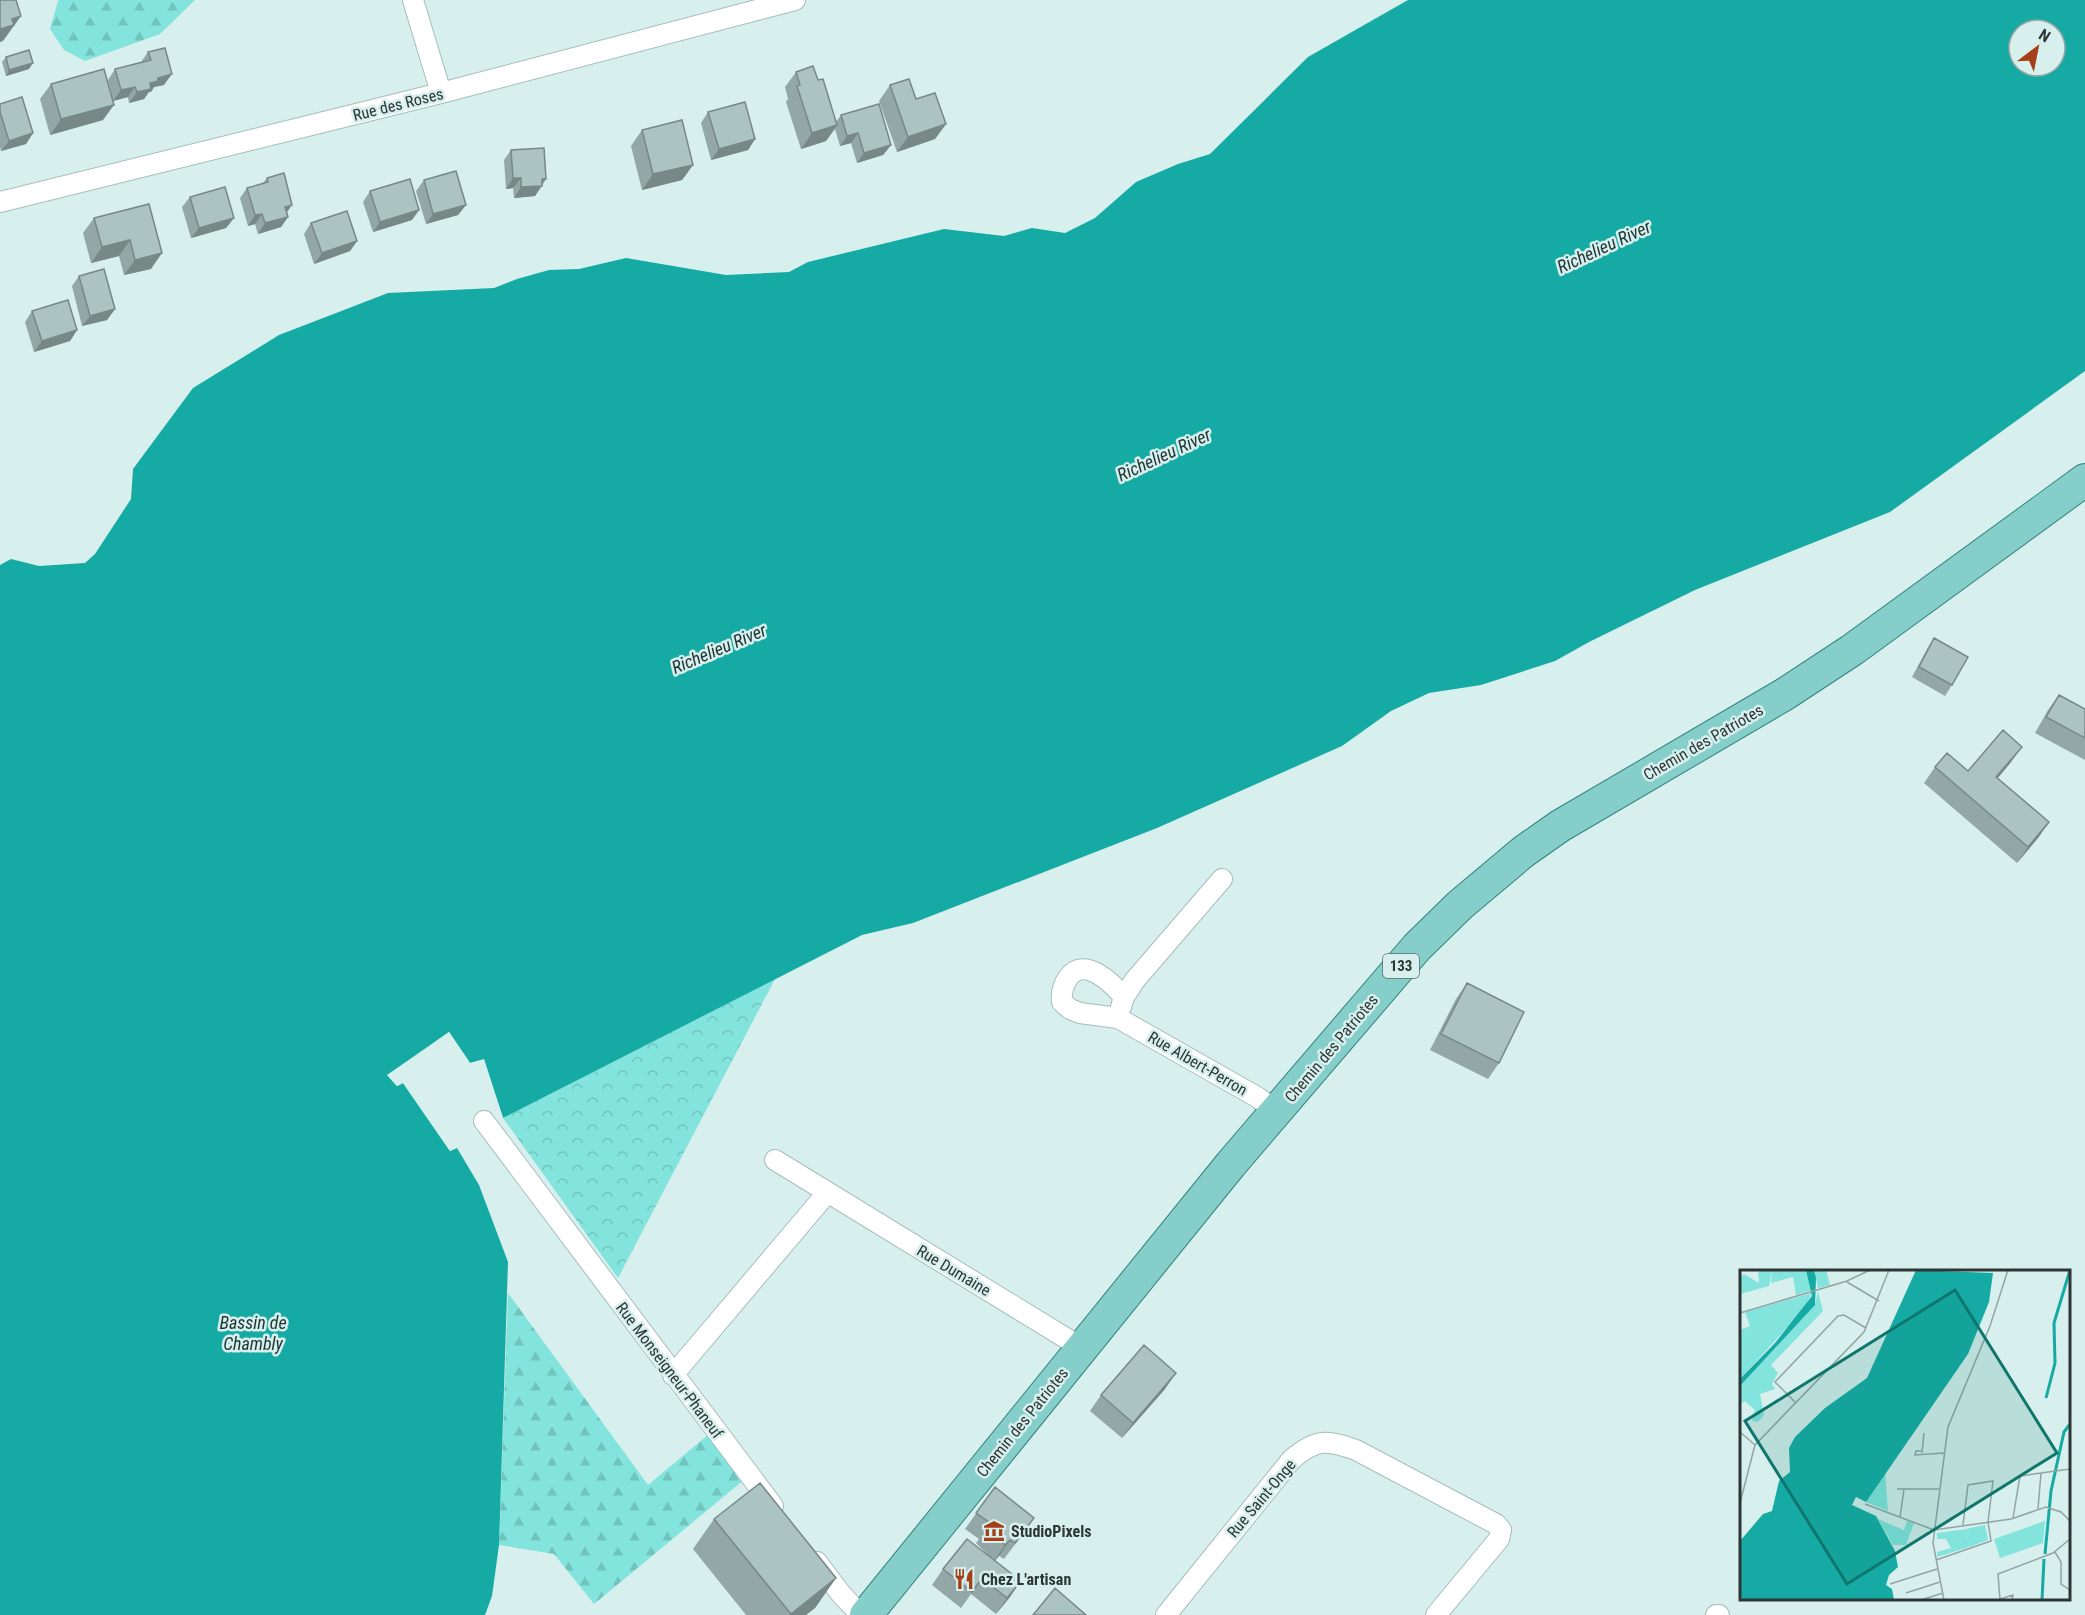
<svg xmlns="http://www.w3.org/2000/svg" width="2085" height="1615" font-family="'Roboto Condensed',sans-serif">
	<defs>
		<pattern id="forest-firs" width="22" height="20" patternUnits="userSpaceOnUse" patternTransform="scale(1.5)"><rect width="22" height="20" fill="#82e4dc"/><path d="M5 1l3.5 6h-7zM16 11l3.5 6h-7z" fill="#71c4bd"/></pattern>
		<pattern id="park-crowns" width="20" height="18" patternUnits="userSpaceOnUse" patternTransform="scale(1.5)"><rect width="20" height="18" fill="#82e4dc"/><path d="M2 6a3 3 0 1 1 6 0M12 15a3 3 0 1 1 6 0" fill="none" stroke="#71c4bd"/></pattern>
	</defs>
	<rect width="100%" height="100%" fill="#d7efed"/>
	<path fill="url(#forest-firs)" d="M60,0H195L160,34L85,61L64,50L50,29L58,1Z
		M508,1293L648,1485L709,1434L745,1479L594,1604L554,1554L499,1545Z"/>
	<path fill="url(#park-crowns)" d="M775,979L618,1278L503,1118Z"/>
	<path fill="#15aba4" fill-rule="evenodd" d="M1408,0H2085V371L1890,512L1695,590L1589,642L1555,661L1481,685L1429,693L1391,711L1342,746L1157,828L913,923L862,935L503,1118L484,1060L470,1063L449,1032L388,1076L397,1086L403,1083L450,1151L457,1148L479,1185L508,1262L499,1545L492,1596L485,1615H0V565L11,559L39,566L85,563L95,554L131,499L133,469L193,388L279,335L388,293L494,288L517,279L549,270L579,269L626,258L726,275L789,272L808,262L944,229L1004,236L1032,228L1065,233L1095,218L1136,182L1178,164L1210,154L1308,57ZM2019,30H2055V66H2019Z"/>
	<path fill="#d7efed" d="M449,1032L470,1063L484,1059L503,1118L500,1120L482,1063L468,1066L448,1036L392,1076L398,1082L402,1080L405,1081L451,1147L457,1145L460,1146L450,1151L403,1083L397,1086L387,1075Z"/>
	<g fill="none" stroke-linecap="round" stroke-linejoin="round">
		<defs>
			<path id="minor" d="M413,0L441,93
				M0,202L441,93L795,0
				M1124,997C1112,983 1084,955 1068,978C1063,985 1061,993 1062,1002L1070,1009L1080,1013L1118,1018L1257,1097L1277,1111
				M1121,1007L1124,997L1135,980L1222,879
				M484,1121L773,1506
				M775,1160L1082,1348
				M673,1375L827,1193
				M817,1562L841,1594L861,1615
				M1166,1615L1292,1459C1316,1439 1327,1439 1356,1450L1496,1524L1501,1530L1499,1539L1436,1615
				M1716,1615H1719"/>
			<path id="primary" d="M866,1615L1231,1164L1417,947L1460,905L1523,852L1560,826L1785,694L1852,650L2085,480"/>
		</defs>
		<use href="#minor" stroke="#a6bebb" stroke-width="22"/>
		<use href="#primary" stroke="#31837e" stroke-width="34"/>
		<use href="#minor" stroke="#fff" stroke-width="20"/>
		<use href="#primary" stroke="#85ceca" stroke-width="32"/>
	</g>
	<path fill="#93a8a6" d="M148,52L164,85L154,87L151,92H149L144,99L129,103L128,97L113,101L108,80L115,69L141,62Z
		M6,57L29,69L6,76L2,62Z
		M796,72L818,80L836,122L841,115L891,145L883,155L857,163L851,143L840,146L835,129L826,141L801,149L786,102L788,99L785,87Z
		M51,84L103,120L50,135L40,99Z
		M890,85L916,99L946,124L935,139L897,152L879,101Z
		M0,104L33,133L26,144L1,151L0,147Z
		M708,112L755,139L748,150L711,160L701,123Z
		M642,130L693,165L682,180L642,190L631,146Z
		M511,150L542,184V186L535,196L514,198L513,188L506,189L504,160Z
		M267,178L287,213L288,217L281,227L258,234L255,224L248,226L240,198L247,188L263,183Z
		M424,180L466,205L458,215L426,224L416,191Z
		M370,191L419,210L412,220L373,232L363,202Z
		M190,197L234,218L226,228L191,238L182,207Z
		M149,204L151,269L124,275L119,256L91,263L83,233L94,218Z
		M311,223L357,241L350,251L314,264L304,234Z
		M79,276L115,309L107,320L82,326L72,286Z
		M32,311L77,330L70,341L34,352L25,322Z
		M1934,638L1952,685L1945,696L1912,677L1927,649Z
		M2059,695L2085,709V760L2035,733L2048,710Z
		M2011,762L1998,778L2049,822L2038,838L2017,863L1924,783L1935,767L1968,771Z
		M1467,983L1499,1063L1488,1079L1430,1050L1456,999Z
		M1165,1389L1122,1438L1090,1411L1101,1395Z
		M995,1487L1023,1534L1004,1559L999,1556L995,1561L1010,1597L996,1614L971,1594L961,1608L932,1585L943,1569L989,1556L976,1543L979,1539L965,1529Z
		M714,1519L836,1578L815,1608L806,1615H746L693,1549Z"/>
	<path fill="#788887" d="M21,16L3,41L0,42V29L12,19Z
		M33,63L29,69L6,76L9,70Z
		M172,74L164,85L154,87L151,92H149L144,99L129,103L137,92L158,78Z
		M135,87L128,97L113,101L121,90Z
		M114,105L103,120L50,135L61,119Z
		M946,124L935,139L897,152L908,137Z
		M837,125L826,141L801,149L812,133Z
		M33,133L26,144L1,151L9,141Z
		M858,133L851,143L840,146L847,136Z
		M755,139L748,150L711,160L719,149Z
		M891,145L883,155L857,163L864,153Z
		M693,165L682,180L642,190L653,174Z
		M513,178H521L513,188L506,189Z
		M542,179H546L535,196L514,198L521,187Z
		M292,205L285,215V207Z
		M466,205L458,215L426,224L433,214Z
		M419,210L412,220L373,232L380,222Z
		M262,214L255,224L248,226L255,215Z
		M288,217L281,227L258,234L265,223Z
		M234,218L226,228L191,238L199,228Z
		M130,240L119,256L91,263L102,247Z
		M357,241L350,251L314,264L322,253Z
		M162,253L151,269L124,275L135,260Z
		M115,309L107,320L82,326L90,316Z
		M77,330L70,341L34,352L42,341Z
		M2022,747L2011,762L1985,793L1996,777Z
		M2049,822L2038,838L2017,863L2028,847Z
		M1176,1373L1165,1389L1122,1438L1133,1423Z
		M1010,1540L999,1556L994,1561L1005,1545Z
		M836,1578L815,1608L806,1615H790Z
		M1021,1581L1010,1597L996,1614L1007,1598Z"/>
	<path fill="#abc3c1" stroke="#788887" stroke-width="1.5" d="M0,0H16L21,16L12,19L14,25L0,29Z
		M165,48L172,74L158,78V81L150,83L151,89L137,92L135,87L121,90L115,69L151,60L148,52Z
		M29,50L33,63L9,70L6,57Z
		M813,66L818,80L823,79L837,125L812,133L797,86L800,85L796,72Z
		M104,69L114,105L61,119L51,84Z
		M909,79L916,99L935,93L946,124L908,137L890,85Z
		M22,97L33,133L9,141L0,112V104Z
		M745,102L755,139L719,149L708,112Z
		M879,104L891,145L864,153L858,133L847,136L841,115Z
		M682,120L693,165L653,174L642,130Z
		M544,148L546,179H542V186L521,187V178H513L511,150Z
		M456,171L466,205L433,214L424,180Z
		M284,173L292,205L285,207L288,217L265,223L262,214L255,215L247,188L268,182L267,178Z
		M410,179L419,210L380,222L370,191Z
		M225,187L234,218L199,228L190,197Z
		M149,204L162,253L135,260L130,240L102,247L94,218Z
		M347,211L357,241L322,253L311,223Z
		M104,269L115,309L90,316L79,276Z
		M68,300L77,330L42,341L32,311Z
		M1934,638L1968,657L1952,685L1919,667Z
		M2059,695L2085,709V738L2046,717Z
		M2003,730L2022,747L1996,777L2049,822L2028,847L1935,767L1947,753L1968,771Z
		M1467,983L1524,1012L1499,1063L1441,1034Z
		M1144,1345L1176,1373L1133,1423L1101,1395Z
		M760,1483L836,1578L791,1614L714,1519Z
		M995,1487L1034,1518L1015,1543L1010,1540L1005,1545L987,1527L990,1523L976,1513Z
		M967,1539L1021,1581L1007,1598L982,1578L972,1592L943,1569Z
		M1055,1588L1086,1615H1033Z"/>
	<defs>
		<symbol id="museum-bare" viewBox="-9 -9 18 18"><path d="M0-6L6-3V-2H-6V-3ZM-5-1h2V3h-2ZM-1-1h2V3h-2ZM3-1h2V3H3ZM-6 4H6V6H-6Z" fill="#a53f18" stroke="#d7efed" stroke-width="2.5" paint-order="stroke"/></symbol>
		<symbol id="restaurant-bare" viewBox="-9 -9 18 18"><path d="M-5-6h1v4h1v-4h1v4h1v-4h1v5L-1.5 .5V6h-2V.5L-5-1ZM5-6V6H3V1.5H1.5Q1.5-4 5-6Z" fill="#a53f18" stroke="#d7efed" stroke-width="2.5" paint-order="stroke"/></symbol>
	</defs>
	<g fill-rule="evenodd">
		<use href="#museum-bare" x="979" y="1516" width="30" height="30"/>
		<use href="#restaurant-bare" x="949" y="1564" width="30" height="30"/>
	</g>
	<g text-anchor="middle" stroke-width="5" stroke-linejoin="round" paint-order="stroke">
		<rect fill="#d7efed" stroke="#606e6c" stroke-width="1.5" x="1383" y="954" width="36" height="24" rx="4.5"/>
		<g font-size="15" font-weight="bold" fill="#2d3635">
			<text x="1401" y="971">133</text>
		</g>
		<g font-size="16" fill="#2d3635" stroke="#d7efed">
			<text transform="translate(398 104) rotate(-14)" y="6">Rue des Roses</text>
			<text transform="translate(1703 742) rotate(-30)" y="6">Chemin des Patriotes</text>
			<text transform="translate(1331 1048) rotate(-50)" y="6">Chemin des Patriotes</text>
			<text transform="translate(1198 1063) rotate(30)" y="6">Rue Albert-Perron</text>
			<text transform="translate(954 1270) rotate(31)" y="6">Rue Dumaine</text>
			<text transform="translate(670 1370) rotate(53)" y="6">Rue Monseigneur-Phaneuf</text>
			<text transform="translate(1022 1422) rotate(-51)" y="6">Chemin des Patriotes</text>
			<text transform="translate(1261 1498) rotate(-50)" y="6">Rue Saint-Onge</text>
		</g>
		<g font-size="16" font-weight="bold" fill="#2d3635" stroke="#d7efed" text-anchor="start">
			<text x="1011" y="1537">StudioPixels</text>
			<text x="981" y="1585">Chez L'artisan</text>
		</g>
		<g font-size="18" font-style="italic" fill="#1e3432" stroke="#d7efed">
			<text transform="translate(1604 247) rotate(-25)" y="6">Richelieu River</text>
			<text transform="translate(1164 455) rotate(-25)" y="6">Richelieu River</text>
			<text transform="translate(719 649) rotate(-23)" y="6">Richelieu River</text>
			<text x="253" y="1329">Bassin de<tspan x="253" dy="21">Chambly</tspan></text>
		</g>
	</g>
	<g transform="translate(1740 1270)">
		<rect width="330" height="330" fill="#d7efed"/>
		<path d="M18,0H32L29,16L0,24V7L4,4L19,13ZM78,21L83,41L31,95L38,103L32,114L35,119L20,124L24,145L18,152L12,151L15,140L5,131L0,134V116L75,35ZM72,23L64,39L0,109V60L10,56L5,42ZM138,249L164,260L167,251L174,253L166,275H153Z" fill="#82e4dc"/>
		<path d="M32,0H66L72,20L56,25L53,7L31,13ZM74,0H86L90,15L78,18Z" fill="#82e4dc"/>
		<path d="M226,259L229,277L197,287V282L211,278L206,269H197V263Z" fill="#82e4dc"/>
		<path d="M145,201L148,241L126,232ZM305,251L303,273L260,288L254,269ZM245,255L248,270L229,277L226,259Z" fill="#82e4dc"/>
		<path d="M66,0H74L76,8L75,35L0,116V109L35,73L72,26ZM176,0L253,3L249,32L228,84L126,232L116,227L112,235L136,246L155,281L158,297L149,305L146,315L152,319L154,330H0V271L23,244L32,241L39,211L50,202L49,178L55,167L85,138L127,108Z" fill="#15aba4"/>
		<path fill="none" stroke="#15aba4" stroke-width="3" d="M306,128L315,93L314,53L330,0M305,284L311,221L324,162L330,154M302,330L304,289"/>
		<path fill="none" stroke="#93a5a3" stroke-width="1.5" d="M107,12L139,31M0,43L107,11L130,0M56,133L35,112L98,46L104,45L126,58M0,162L15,175M181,181H176L175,185L204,183M182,183L184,163M157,219H199M0,233L15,175L124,62L149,0M125,234L194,260L271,249L306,237L321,242L330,251M298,239L301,203M160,247L164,219M273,248L280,206L330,199M315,282L321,292V314L330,320M196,290L251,271L248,252L253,211L228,215L223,255M150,314L197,299M166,323L200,312M260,329L273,325L272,330M181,330L203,323M204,330L193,273L208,157L250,56L268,0M260,330L258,304L313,283L330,269"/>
		<path fill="#0f766e" fill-opacity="0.15" stroke="#0f766e" stroke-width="3" d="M215,20L317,183L107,314L5,151Z"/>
		<rect width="330" height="330" fill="none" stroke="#2d3635" stroke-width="3"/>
	</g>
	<g transform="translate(2037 48) rotate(32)"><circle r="28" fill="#d7efed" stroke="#93a5a3" stroke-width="1.5"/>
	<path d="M0-4.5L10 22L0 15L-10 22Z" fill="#a53f18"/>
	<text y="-9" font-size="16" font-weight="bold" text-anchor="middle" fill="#2d3635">N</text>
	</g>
</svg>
